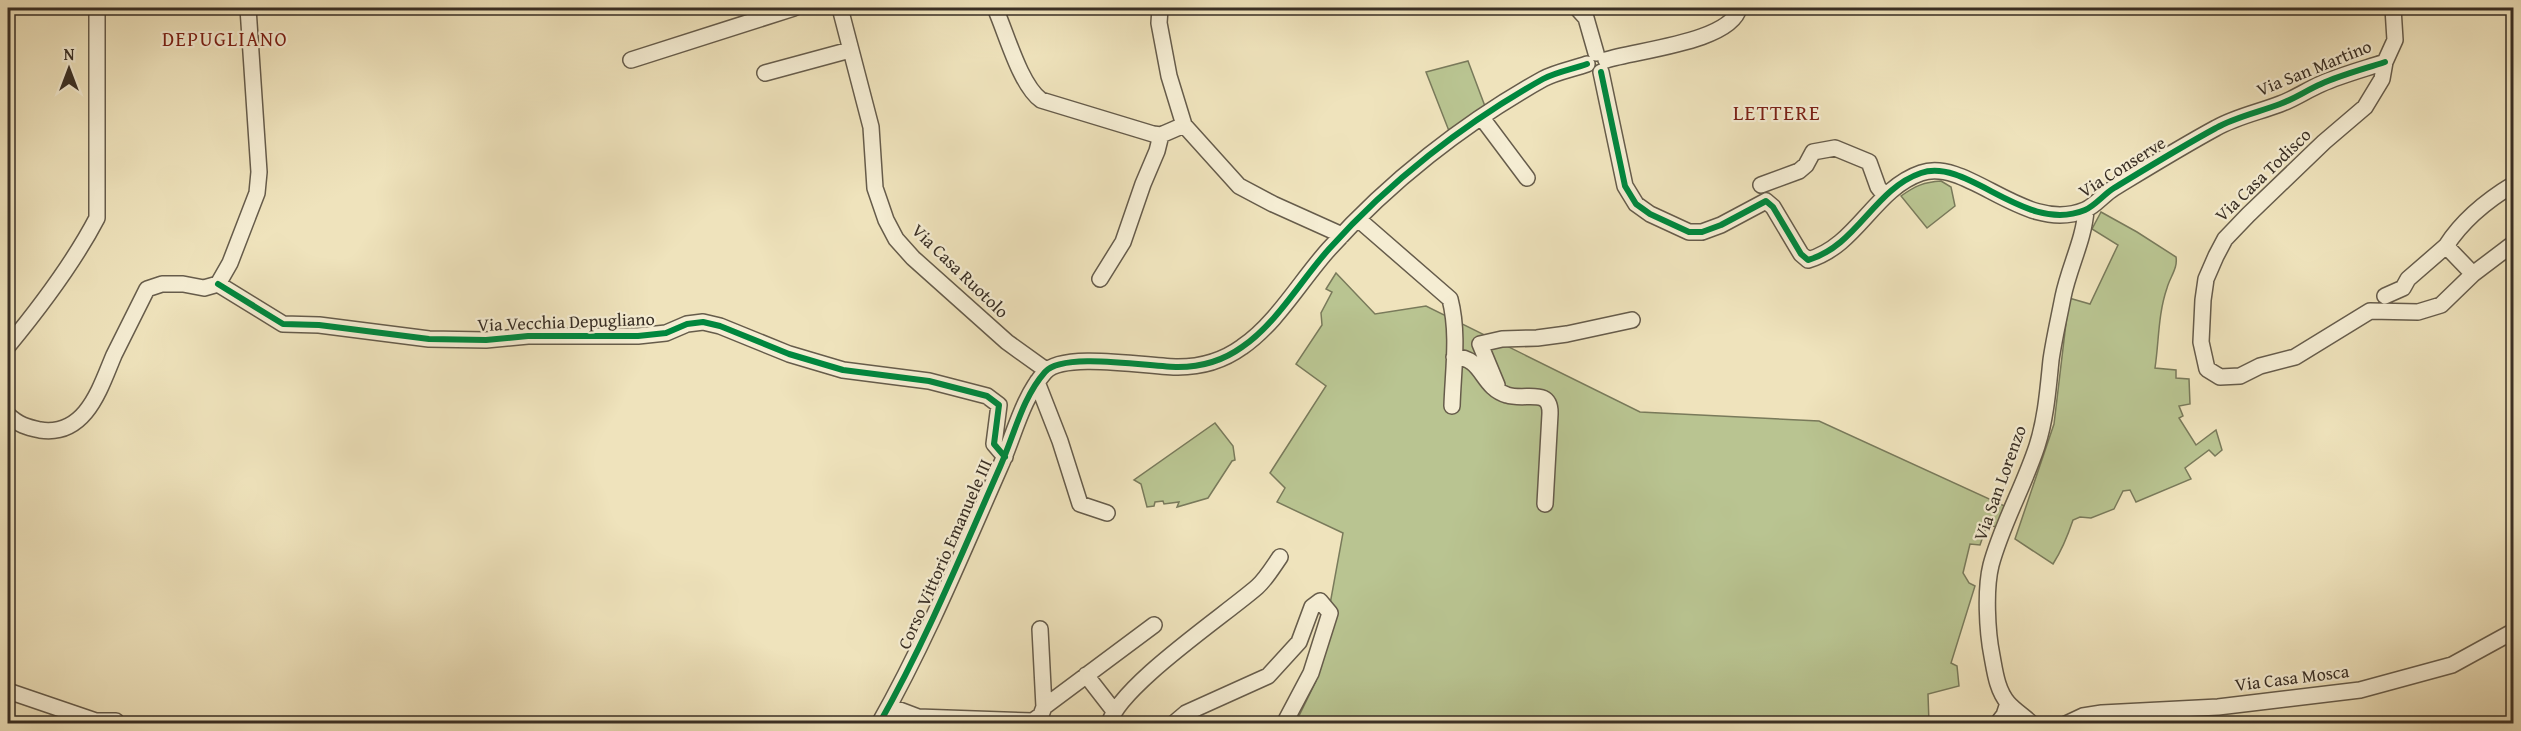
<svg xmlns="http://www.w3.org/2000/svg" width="2521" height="731" font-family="'Gentium Book Plus',serif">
	<rect width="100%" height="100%" fill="#efe3bc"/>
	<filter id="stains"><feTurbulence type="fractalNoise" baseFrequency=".00333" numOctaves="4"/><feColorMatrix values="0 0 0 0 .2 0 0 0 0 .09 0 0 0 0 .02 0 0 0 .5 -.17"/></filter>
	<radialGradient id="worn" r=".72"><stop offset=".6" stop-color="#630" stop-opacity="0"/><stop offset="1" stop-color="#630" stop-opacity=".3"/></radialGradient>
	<path fill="#b9c491" stroke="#797a5b" stroke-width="1.5" d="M1468,61L1486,109L1449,131L1426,72Z
		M1941,181L1951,187L1955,206L1927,228L1901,196C1915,186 1924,182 1941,181Z
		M2101,212L2137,232L2176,257C2178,268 2170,277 2167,288C2158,314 2159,341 2155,368L2176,370V378L2189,379L2190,404L2179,406L2183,416L2179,418L2196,445L2216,430L2222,450L2215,456L2209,450L2185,468L2191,479L2136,502L2130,490L2123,491L2114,509L2091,518L2080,517L2073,520C2068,535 2062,550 2053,564L2015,539L2054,424L2069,298L2090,304L2118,245L2092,229Z
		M1336,273L1375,314L1426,306L1640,412L1819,421L2009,508L1997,527L1987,525L1980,545L1970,544L1963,573L1969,583L1975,586L1951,663L1957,666L1959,686L1928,694L1929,723L1295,724L1316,681L1343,533L1277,502L1285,488L1270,473L1326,386L1296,364L1322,325L1321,313L1332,292L1326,289Z
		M1215,423L1233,446L1235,460L1232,461L1208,498L1177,507L1179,502L1164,504L1163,501L1155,502L1154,506L1147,507L1141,484L1134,480Z"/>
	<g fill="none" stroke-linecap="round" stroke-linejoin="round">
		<defs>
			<path id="minor" d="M840,8L871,127L875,188L886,220L896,239L913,258L1007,342L1046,370
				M995,8C1006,32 1020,85 1041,100L1153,134L1161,135L1184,125
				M1160,8L1159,23L1169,76L1184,125L1239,186L1273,204L1342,235
				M1577,8L1586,18L1596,53
				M2393,8L2395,40L2385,62L2382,79L2365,107L2324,142L2248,215L2225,239L2216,256L2206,279L2203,300L2201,342L2207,369L2220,377L2240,376L2260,366L2295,357L2370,311L2418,312L2441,305L2473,274L2514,243
				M631,60L794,8
				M1606,60C1637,50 1731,42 1739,8
				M1601,72L1625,186L1636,204L1650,214L1689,232H1702L1721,225L1766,201L1773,207L1801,254L1808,260C1857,246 1874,189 1921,173C1968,157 2025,235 2085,210C2095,206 2104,194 2114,188C2147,168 2181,147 2216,128C2235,117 2259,112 2280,104C2294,99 2307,90 2321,84C2341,75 2364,69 2385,62
				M765,73L850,50
				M1482,118L1527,178
				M1761,185L1799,171L1806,165L1813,152L1835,148L1869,162L1878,187L1885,196
				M1358,219L1450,299C1459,334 1453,371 1452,406
				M2473,274L2446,246C2462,221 2489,199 2514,184
				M1100,279L1123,242L1143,184L1157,151L1161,135
				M218,284L283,324L319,325L429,339L486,340L528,336H638L666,333L687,324L703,322L720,326L789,354L843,370L929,381L987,396L999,405L994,444L1005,457
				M2385,296L2403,288L2408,279L2446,246
				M8,346C41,306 73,264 97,218V8
				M1454,357C1484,357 1480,387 1507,395C1525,401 1551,387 1550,414L1545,504
				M1037,382L1060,441L1080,504L1107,513
				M1497,385L1480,344L1502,339L1537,338L1567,334L1632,320
				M8,415C19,425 26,427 40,430C86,437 100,388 114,355C125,333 136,311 147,289L162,284H183L204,288L218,284L230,263L257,193L259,172L248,8
				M1086,675L1114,711
				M8,691L96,721H116
				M889,706L918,717L1033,721L1041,715L1044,707L1040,629
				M1044,707L1154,625
				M879,724C926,641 962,553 1000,467C1014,436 1022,398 1045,372C1063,351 1150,367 1178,367C1201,367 1224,360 1242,347C1277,323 1301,280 1329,249C1389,182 1464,123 1543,79C1556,72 1573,69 1587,64
				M1109,724C1118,687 1225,615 1257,587C1266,579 1273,567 1280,557
				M1173,724L1186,713L1268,676L1299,642L1312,607L1320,601L1330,613L1311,673L1284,724
				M1997,724L2004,715L2008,703
				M2032,724C2024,716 2015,711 2008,703C1997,690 1995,672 1992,656C1987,631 1985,589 1991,565C2002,524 2024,486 2037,446C2046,418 2048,389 2051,360C2054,339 2059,318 2063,297C2069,267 2084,240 2086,210
				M2066,724L2083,716L2102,713L2218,707L2360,690L2452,665L2514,631"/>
		</defs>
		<use href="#minor" stroke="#665c4b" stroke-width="18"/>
		<use href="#minor" stroke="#f5edd3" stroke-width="15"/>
		<defs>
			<path id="cycleway" d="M1601,72L1625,186L1636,204L1650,214L1689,232H1702L1721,225L1766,201L1773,207L1801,254L1808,260C1857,246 1874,189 1921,173C1968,157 2025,235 2085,210C2095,206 2104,194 2114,188C2147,168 2181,147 2216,128C2235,117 2259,112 2280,104C2294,99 2307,90 2321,84C2341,75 2364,69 2385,62
				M218,284L283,324L319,325L429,339L486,340L528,336H638L666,333L687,324L703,322L720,326L789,354L843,370L929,381L987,396L999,405L994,444L1005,457
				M879,724C926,641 962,553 1000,467C1014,436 1022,398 1045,372C1063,351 1150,367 1178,367C1201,367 1224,360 1242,347C1277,323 1301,280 1329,249C1389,182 1464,123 1543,79C1556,72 1573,69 1587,64"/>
		</defs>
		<use href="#cycleway" stroke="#f5edd3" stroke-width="10"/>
		<use href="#cycleway" stroke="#00873e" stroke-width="6"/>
	</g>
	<g text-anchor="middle" stroke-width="4.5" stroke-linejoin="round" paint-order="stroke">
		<g font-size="18" fill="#392f25" stroke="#f5edd3">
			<text transform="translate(2314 68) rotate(-22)" y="6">Via San Martino</text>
			<text transform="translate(2122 167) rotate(-32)" y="6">Via Conserve</text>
			<text transform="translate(2263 175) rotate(-44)" y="6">Via Casa Todisco</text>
			<text transform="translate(960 271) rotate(44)" y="6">Via Casa Ruotolo</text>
			<text transform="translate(566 322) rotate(-2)" y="6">Via Vecchia Depugliano</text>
			<text transform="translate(2000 483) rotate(-70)" y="6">Via San Lorenzo</text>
			<text transform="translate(945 554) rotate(-66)" y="6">Corso Vittorio Emanuele III</text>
			<text transform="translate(2292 678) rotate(-7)" y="6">Via Casa Mosca</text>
		</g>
		<g font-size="20" letter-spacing="1.5" fill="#7a1f14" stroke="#f5edd3">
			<text x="225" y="46">DEPUGLIANO</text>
		</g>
		<g font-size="21" letter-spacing="1.5" fill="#7a1f14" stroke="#f5edd3">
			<text x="1777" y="120">LETTERE</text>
		</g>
	</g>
	<rect width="2521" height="731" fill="none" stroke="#efe3bc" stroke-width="30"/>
	<rect x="9" y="9" width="2503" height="713" fill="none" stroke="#392f25" stroke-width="3"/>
	<rect x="15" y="15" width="2491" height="701" fill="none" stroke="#392f25" stroke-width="1.5"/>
	<g transform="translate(69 69)" stroke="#f5edd3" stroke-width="4.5" paint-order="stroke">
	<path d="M0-4.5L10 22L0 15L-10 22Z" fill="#392f25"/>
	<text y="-9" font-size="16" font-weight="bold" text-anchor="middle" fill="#392f25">N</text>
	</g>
	<rect width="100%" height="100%" filter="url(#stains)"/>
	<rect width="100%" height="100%" fill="url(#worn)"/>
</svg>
